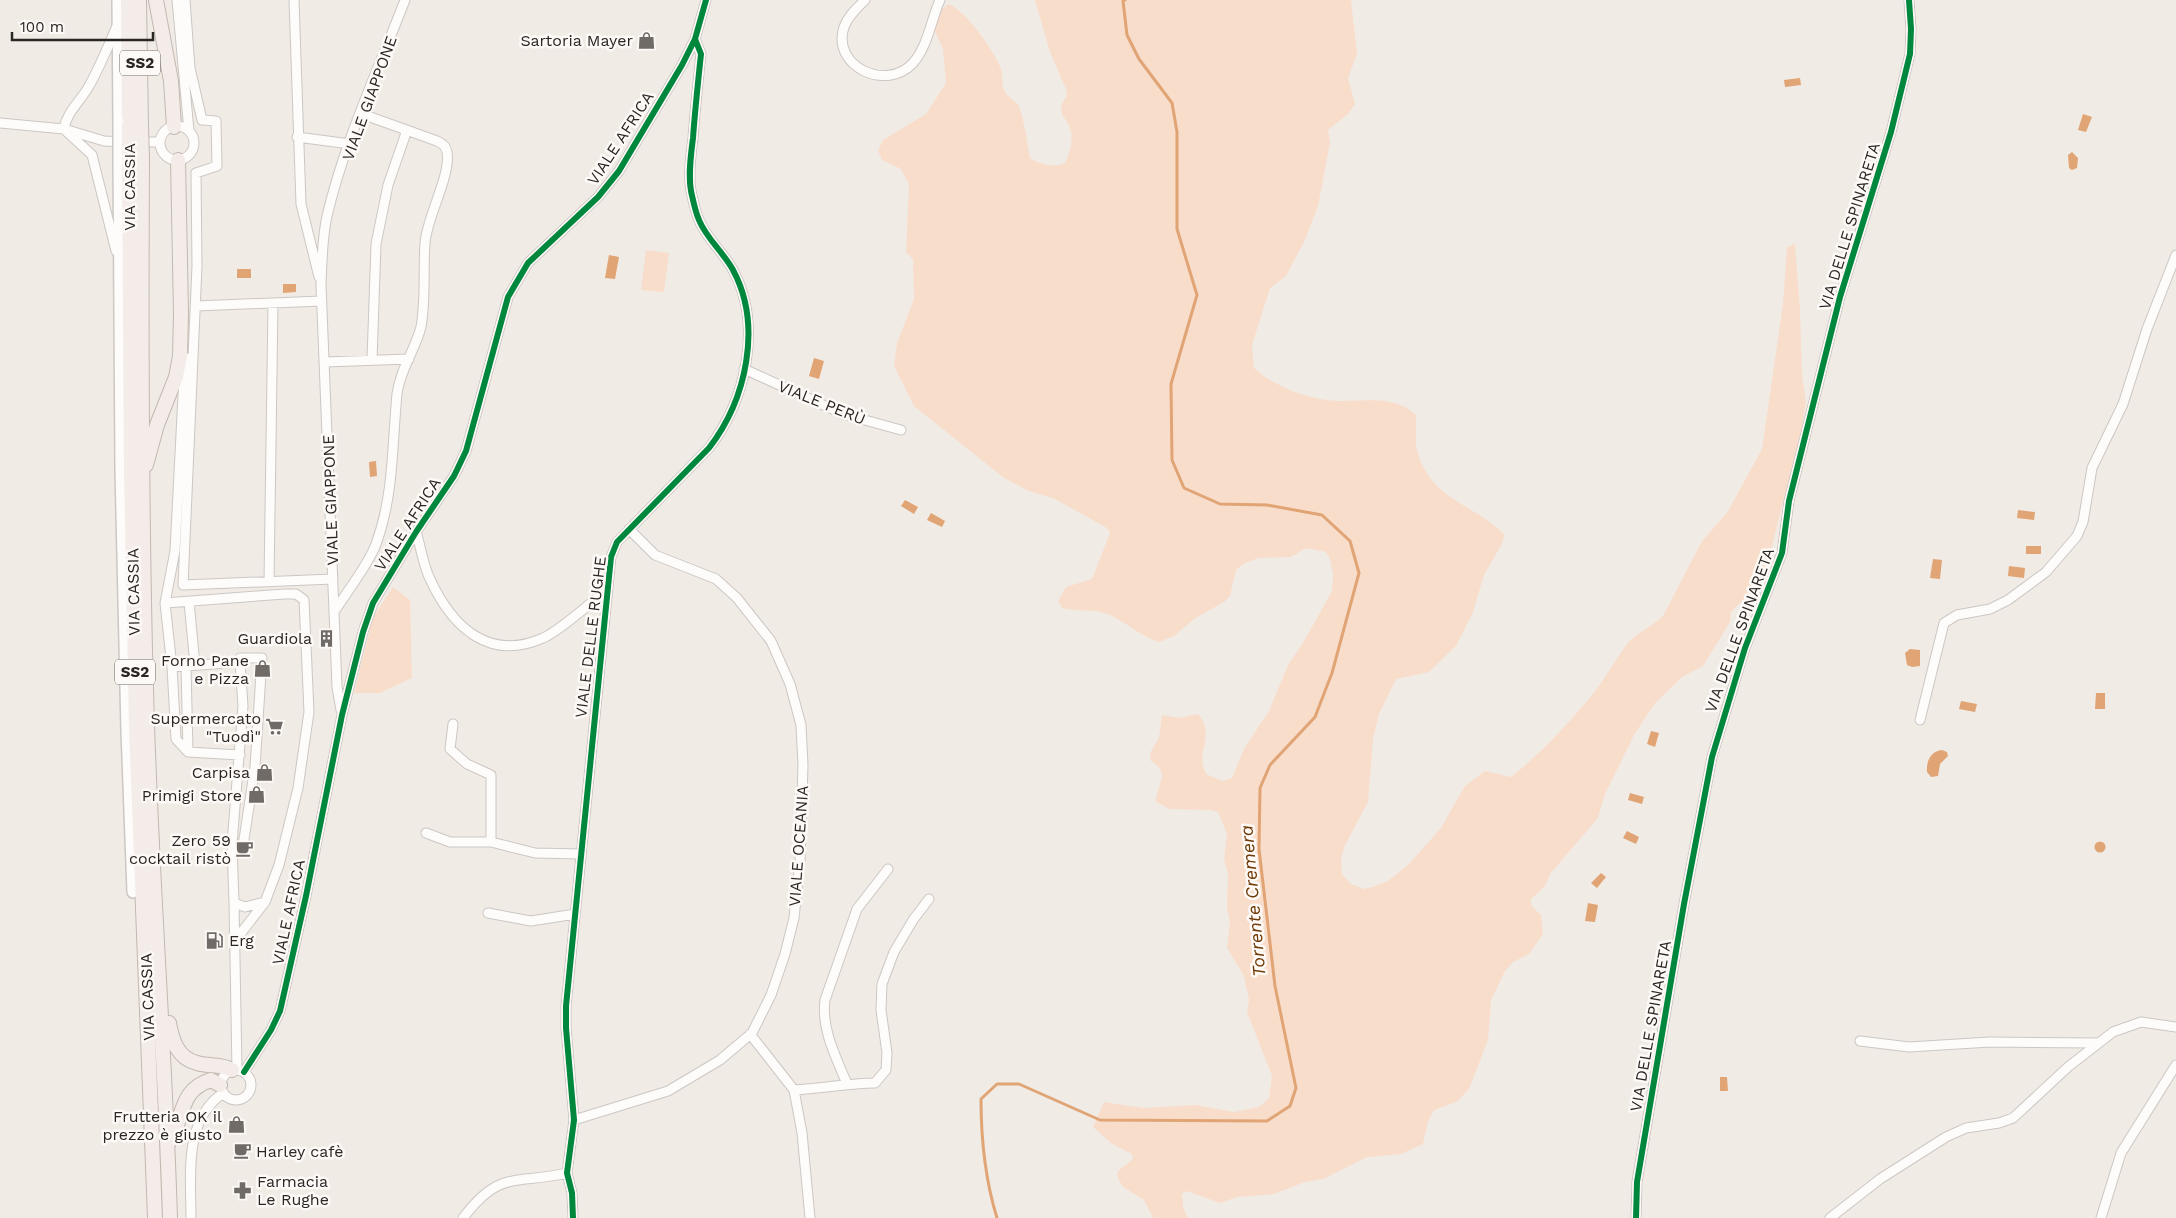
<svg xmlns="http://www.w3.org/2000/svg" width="2176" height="1218" font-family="'Work Sans',sans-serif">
	<rect width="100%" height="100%" fill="#f1ebe6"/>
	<path fill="#f8ddcb" d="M1035,0H1351L1357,54L1348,78L1355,104L1348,114L1328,130L1330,143L1318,206L1304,242L1286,276L1270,288L1252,345L1254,368C1272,385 1303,397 1327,400C1357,404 1392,392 1416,415C1417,427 1414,442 1418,454C1433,501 1474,504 1504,534L1503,542L1484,575L1473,612L1456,646L1429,672L1396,679L1379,714L1373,739L1368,802L1344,847L1341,860L1342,874L1351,884L1364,889L1376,886L1388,881L1408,865L1441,828L1465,786L1485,771L1511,777C1541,753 1568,724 1592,695C1605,679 1615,660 1627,644C1637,632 1652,627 1663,616L1702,541L1727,513L1762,449L1783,304L1787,247L1795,244L1800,310L1802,376L1806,402L1802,427L1768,562L1758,585L1731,612L1730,622L1703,666L1682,677L1655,703L1634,735L1605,794L1598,818L1550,874L1545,886L1531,899V905L1541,915L1543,934L1529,954L1513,962L1505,971L1491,1000L1488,1040L1469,1089L1456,1102L1434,1110L1428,1121L1423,1144L1401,1154L1367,1157L1323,1179L1305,1182L1274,1194L1237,1197L1220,1203L1187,1191L1182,1194L1183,1207L1188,1218H1153L1144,1200L1123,1187L1117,1176L1118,1171L1133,1159L1132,1154L1112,1144L1093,1127L1104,1102L1143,1108L1195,1105L1234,1112L1259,1107L1269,1098L1272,1076L1247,1012L1249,1000L1244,976L1227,948L1230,923L1227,907L1228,875L1224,859L1227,834L1218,812L1211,810L1170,809L1156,802C1156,785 1172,773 1151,761L1150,753L1159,738L1162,715L1180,718L1198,714C1217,737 1194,750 1206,774L1223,781L1232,778L1245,747L1269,711L1288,665L1303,643L1332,591L1333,575L1330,559L1326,552L1306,548L1291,557L1258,558L1243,564L1236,570L1230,596L1224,602L1194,619L1174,636L1159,642C1140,636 1127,623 1110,615C1095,608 1078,612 1062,608L1058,601L1066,587L1092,579L1110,533L1107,528L1055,499L1029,491L1004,478L914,406L894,366L897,343L914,299L913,259L906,252L909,184L901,169L882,160L878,151L883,140L926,114L946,83L943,49L934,29L939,12L948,4C965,9 995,52 1001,69C1003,77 1001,85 1005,92C1009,99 1017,100 1020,109C1025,125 1027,142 1030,158C1041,165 1053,168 1065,163C1069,155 1073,142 1071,132C1068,116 1053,114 1067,96L1066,89L1050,52Z
		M646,250L669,253L664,292L641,290Z
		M393,587L410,600L412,678L380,693H354L373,617Z"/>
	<path fill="#e0a475" d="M1800,78L1801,85L1785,87L1784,80Z
		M2083,114L2092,117L2086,132L2078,130Z
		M2072,152L2078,158L2077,168L2072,170L2069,168L2068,155Z
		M609,255L619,257L615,279L605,278Z
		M237,269H251V278H237Z
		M283,284H296V292L283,293Z
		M814,358L824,361L819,379L809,376Z
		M376,461L377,476L370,477L369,462Z
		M905,500L918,507L914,514L901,506Z
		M2018,510L2035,512L2034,520L2017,518Z
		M931,513L945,521L942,527L927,520Z
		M2026,546H2041V554H2026Z
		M1933,559L1942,560L1940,579L1930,578Z
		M2009,566L2025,568L2024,578L2008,576Z
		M1910,649L1920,650V666L1912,667L1907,665L1905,653Z
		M2096,693H2105V709H2095Z
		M1961,701L1977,704L1975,712L1959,709Z
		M1651,731L1659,733L1655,747L1647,744Z
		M1942,750L1947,752L1948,756L1940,764L1938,776L1931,777L1927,772C1926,761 1931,751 1942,750Z
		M1630,793L1644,797L1642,804L1628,800Z
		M1627,831L1639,837L1636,844L1623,838Z
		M2094.5 847a5.5 5.5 0 1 1 11 0a5.5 5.5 0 1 1-11 0Z
		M1601,873L1606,877L1597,888L1591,883Z
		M1588,903L1598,905L1595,922L1585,921Z
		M1720,1077H1727L1728,1091H1720Z"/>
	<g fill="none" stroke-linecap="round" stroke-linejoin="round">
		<path stroke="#e0a475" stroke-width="3" d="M997,1218C985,1179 981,1139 981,1099L997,1084H1019L1100,1120L1267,1121L1290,1106L1296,1088L1275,986L1259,849L1260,788L1270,765L1315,717L1332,673L1359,573L1350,541L1322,515L1267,505L1220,504L1184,488L1172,460L1171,384L1197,295L1177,229V132L1172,103L1139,59L1127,35L1123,1L1125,0"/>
		<defs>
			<path id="minor" d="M177,0L189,131
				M185,0L190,68L202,120L216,121L217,166L196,173L197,266L183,585L333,579
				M294,0L301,204L319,277
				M865,0C857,8 848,16 844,27C831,67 887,92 913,63C928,46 931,20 940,0
				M0,123L64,129L104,141L125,142
				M160 143a17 17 0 1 1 34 0a17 17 0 1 1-34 0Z
				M64,129C67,111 81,101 89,86C100,67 108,46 117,26
				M66,131L92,155L116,251
				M297,137L350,144
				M138,142H160
				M196,306L322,301
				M372,360L376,244L388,185L407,130
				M325,362L409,359
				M744,369L843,414L901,430
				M416,532C421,547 423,565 430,579C452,627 489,662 543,638C560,631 591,602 607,590
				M269,582L273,303
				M284,594H296L304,600L309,712L298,788L279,865L265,902L245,907L234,903L232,844L243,706L240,662L172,667L165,603Z
				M189,602L195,665
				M165,603L175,551L185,357
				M334,612C346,593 369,564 376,544C394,495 392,445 397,394C400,370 415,350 421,327C426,299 423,271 425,243C427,216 451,176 447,152C446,146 442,143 437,141L362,114
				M186,666L188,752
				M172,667L176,739L188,752L240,755
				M341,710L337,687L334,612L321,285C322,262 322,238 327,216C344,143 378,70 405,0
				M1920,720L1944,623L1957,615L1990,609L2008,600L2046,572L2077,536L2083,522L2092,468L2123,404L2147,329L2176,255
				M453,724L450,749L467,764L491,775V842
				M426,833L450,842H491L535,853L581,854
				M232,844L243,846L255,767L262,658H240V662
				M234,903L237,1070
				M488,913L531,921L575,914
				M234,942L265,902
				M750,1034L794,1090L802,1133L810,1218
				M1860,1041L1909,1047L1990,1042L2097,1043
				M221 1085a15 15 0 1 1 30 0a15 15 0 1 1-30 0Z
				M244,1072L271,1030L280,1011L306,896L342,715L363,632L373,603L416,532L454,476L466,451L508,297L528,263L598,197L619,171L682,65L695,39L706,0
				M847,1084C836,1057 821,1029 825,1000L857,909L888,869
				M794,1090C821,1089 848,1083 875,1083L886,1070L887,1053L881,1010L882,984L894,952L913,920L929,899
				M574,1120L668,1091L720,1060L752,1033L771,995L785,954L794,918L800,862L803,765L801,725L790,684L771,641L737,598L716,579L655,555L629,529
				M191,1218C191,1175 183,1121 223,1093
				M463,1218C500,1169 515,1185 567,1173
				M573,1218L572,1193L567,1173L574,1120L566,1028V1006L611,557L617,542L709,448C746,400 763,326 733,270C724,253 706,238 699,220C695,211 693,200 691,191C688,174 691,154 693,138C695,110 698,82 701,54L695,39
				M1636,1218L1637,1182L1684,904L1712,757L1745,648L1782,553L1789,501L1840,297L1891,132L1910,54L1911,29L1909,0
				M1830,1218L1880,1179L1946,1137L1966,1128L1999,1123L2013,1118L2068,1067L2113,1032L2141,1022L2176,1027
				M2101,1218L2121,1153L2176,1065"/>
			<path id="tertiary" d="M118,0L119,123
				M119,159L121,470L127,731L133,892"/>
			<path id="trunk" d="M128,0L129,125
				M139,0L141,126
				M156,0L171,81L174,127
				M129,159L131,471L136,728L155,1218
				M142,159C141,347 141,535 147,723C152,888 165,1053 170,1218
				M146,465L157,425L176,377L180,356L181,314L178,160
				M169,1023C172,1040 177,1058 197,1063C210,1067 220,1063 232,1070
				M169,1142C185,1118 178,1090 211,1080L220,1085"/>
		</defs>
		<use href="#minor" stroke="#ccc7c3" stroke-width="11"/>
		<use href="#tertiary" stroke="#ccc7c3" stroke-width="14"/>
		<use href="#trunk" stroke="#c3b8b0" stroke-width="16"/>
		<use href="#minor" stroke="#fdfcfb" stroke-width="9"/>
		<use href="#tertiary" stroke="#fdfcfb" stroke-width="11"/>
		<use href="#trunk" stroke="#f4ece8" stroke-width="14"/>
		<defs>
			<path id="tertiary-bridge" d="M119,159V123"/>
			<path id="trunk-bridge" d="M129,125V159
				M141,126L142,159"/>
		</defs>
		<use href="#tertiary-bridge" stroke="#ccc7c3" stroke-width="14" stroke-linecap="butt"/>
		<use href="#trunk-bridge" stroke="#c3b8b0" stroke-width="16" stroke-linecap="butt"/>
		<use href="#tertiary-bridge" stroke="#fdfcfb" stroke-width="11"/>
		<use href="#trunk-bridge" stroke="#f4ece8" stroke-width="14"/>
		<defs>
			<path id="cycleway" d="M244,1072L271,1030L280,1011L306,896L342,715L363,632L373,603L416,532L454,476L466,451L508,297L528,263L598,197L619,171L682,65L695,39L706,0
				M573,1218L572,1193L567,1173L574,1120L566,1028V1006L611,557L617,542L709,448C746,400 763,326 733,270C724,253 706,238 699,220C695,211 693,200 691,191C688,174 691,154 693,138C695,110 698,82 701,54L695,39
				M1636,1218L1637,1182L1684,904L1712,757L1745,648L1782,553L1789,501L1840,297L1891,132L1910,54L1911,29L1909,0"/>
		</defs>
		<use href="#cycleway" stroke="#fdf9f6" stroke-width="9"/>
		<use href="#cycleway" stroke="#00873e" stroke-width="6"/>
	</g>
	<defs>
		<symbol id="shop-bare" viewBox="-9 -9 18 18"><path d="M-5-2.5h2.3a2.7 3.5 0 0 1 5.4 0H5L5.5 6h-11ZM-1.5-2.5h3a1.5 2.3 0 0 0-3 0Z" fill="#706b67" stroke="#fdf9f6" stroke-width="2.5" paint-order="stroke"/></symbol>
		<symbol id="building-bare" viewBox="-9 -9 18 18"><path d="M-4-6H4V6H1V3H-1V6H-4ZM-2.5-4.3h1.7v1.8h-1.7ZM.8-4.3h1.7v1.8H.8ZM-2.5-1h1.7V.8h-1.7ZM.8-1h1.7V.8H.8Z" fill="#706b67" stroke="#fdf9f6" stroke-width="2.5" paint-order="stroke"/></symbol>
		<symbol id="supermarket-bare" viewBox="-9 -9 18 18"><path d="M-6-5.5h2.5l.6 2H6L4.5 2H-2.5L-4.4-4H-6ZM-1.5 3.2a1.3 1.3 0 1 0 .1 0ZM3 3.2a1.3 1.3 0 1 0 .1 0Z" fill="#706b67" stroke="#fdf9f6" stroke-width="2.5" paint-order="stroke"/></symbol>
		<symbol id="cafe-bare" viewBox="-9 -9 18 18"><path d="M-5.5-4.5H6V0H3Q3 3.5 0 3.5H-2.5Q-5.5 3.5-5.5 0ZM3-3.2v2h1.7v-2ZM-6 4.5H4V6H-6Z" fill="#706b67" stroke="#fdf9f6" stroke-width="2.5" paint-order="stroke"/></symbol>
		<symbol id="fuel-bare" viewBox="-9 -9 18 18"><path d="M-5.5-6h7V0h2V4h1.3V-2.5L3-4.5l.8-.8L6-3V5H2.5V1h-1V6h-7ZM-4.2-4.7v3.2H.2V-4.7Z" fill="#706b67" stroke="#fdf9f6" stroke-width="2.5" paint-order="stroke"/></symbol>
		<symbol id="pharmacy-bare" viewBox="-9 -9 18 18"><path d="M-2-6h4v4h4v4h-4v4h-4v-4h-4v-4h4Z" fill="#706b67" stroke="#fdf9f6" stroke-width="2.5" paint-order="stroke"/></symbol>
	</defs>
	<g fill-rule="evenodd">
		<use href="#shop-bare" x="634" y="28" width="25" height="25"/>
		<use href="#building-bare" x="314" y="626" width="25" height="25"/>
		<use href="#shop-bare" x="250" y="656" width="25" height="25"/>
		<use href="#supermarket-bare" x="262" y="714" width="25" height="25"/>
		<use href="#shop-bare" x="252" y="760" width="25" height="25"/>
		<use href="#shop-bare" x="244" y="782" width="25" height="25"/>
		<use href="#cafe-bare" x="232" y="836" width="25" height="25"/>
		<use href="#fuel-bare" x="202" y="928" width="25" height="25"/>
		<use href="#shop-bare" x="224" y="1112" width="25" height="25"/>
		<use href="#cafe-bare" x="230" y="1138" width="25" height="25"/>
		<use href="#pharmacy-bare" x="230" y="1178" width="25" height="25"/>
	</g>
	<g text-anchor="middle" stroke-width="5" stroke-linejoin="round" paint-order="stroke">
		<g fill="#fdf9f6" stroke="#696562" stroke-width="1">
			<rect x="120" y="50.5" width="40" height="25" rx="4"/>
			<rect x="115" y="659.5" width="40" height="25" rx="4"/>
		</g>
		<g font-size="15" font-weight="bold" fill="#2a2623">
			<text x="140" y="68">SS2</text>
			<text x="135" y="677">SS2</text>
		</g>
		<g font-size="16" fill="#2a2623" stroke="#fdf9f6" text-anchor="end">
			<text x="633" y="46">Sartoria Mayer</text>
			<text x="312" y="644">Guardiola</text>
			<text x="249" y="666">Forno Pane<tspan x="249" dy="18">e Pizza</tspan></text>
			<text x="261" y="724">Supermercato<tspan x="261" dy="18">"Tuodì"</tspan></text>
			<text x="250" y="778">Carpisa</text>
			<text x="242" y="801">Primigi Store</text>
			<text x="231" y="846">Zero 59<tspan x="231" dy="18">cocktail ristò</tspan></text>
			<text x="229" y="946" text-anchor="start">Erg</text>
			<text x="222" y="1122">Frutteria OK il<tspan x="222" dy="18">prezzo è giusto</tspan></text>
			<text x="256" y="1157" text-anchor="start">Harley cafè</text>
			<text x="257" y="1187" text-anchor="start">Farmacia<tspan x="257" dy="18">Le Rughe</tspan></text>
		</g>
		<g font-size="16" fill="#2a2623" stroke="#fdf9f6">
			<text transform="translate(369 98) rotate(-70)" y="6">VIALE GIAPPONE</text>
			<text transform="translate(620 138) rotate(-57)" y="6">VIALE AFRICA</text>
			<text transform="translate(129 187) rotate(-90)" y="6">VIA CASSIA</text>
			<text transform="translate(1849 226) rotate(-73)" y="6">VIA DELLE SPINARETA</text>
			<text transform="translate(822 402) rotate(22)" y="6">VIALE PERÙ</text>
			<text transform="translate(330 500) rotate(-92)" y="6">VIALE GIAPPONE</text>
			<text transform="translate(407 524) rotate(-57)" y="6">VIALE AFRICA</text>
			<text transform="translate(133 592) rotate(-91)" y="6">VIA CASSIA</text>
			<text transform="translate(1739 630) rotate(-70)" y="6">VIA DELLE SPINARETA</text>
			<text transform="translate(590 637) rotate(-83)" y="6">VIALE DELLE RUGHE</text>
			<text transform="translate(798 846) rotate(-86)" y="6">VIALE OCEANIA</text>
			<text transform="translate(288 912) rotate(-78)" y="6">VIALE AFRICA</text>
			<text transform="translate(147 997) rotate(-92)" y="6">VIA CASSIA</text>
			<text transform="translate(1650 1026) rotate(-80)" y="6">VIA DELLE SPINARETA</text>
		</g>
		<g font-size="18" font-style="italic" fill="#6f3905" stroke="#fdf9f6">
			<text transform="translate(1253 901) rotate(-95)" y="6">Torrente Cremera</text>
		</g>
	</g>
	<path d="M12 32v8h141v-8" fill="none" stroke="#2a2623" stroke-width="2.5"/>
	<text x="20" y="32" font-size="15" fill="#2a2623" stroke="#fdf9f6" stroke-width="4" paint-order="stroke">100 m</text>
</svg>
